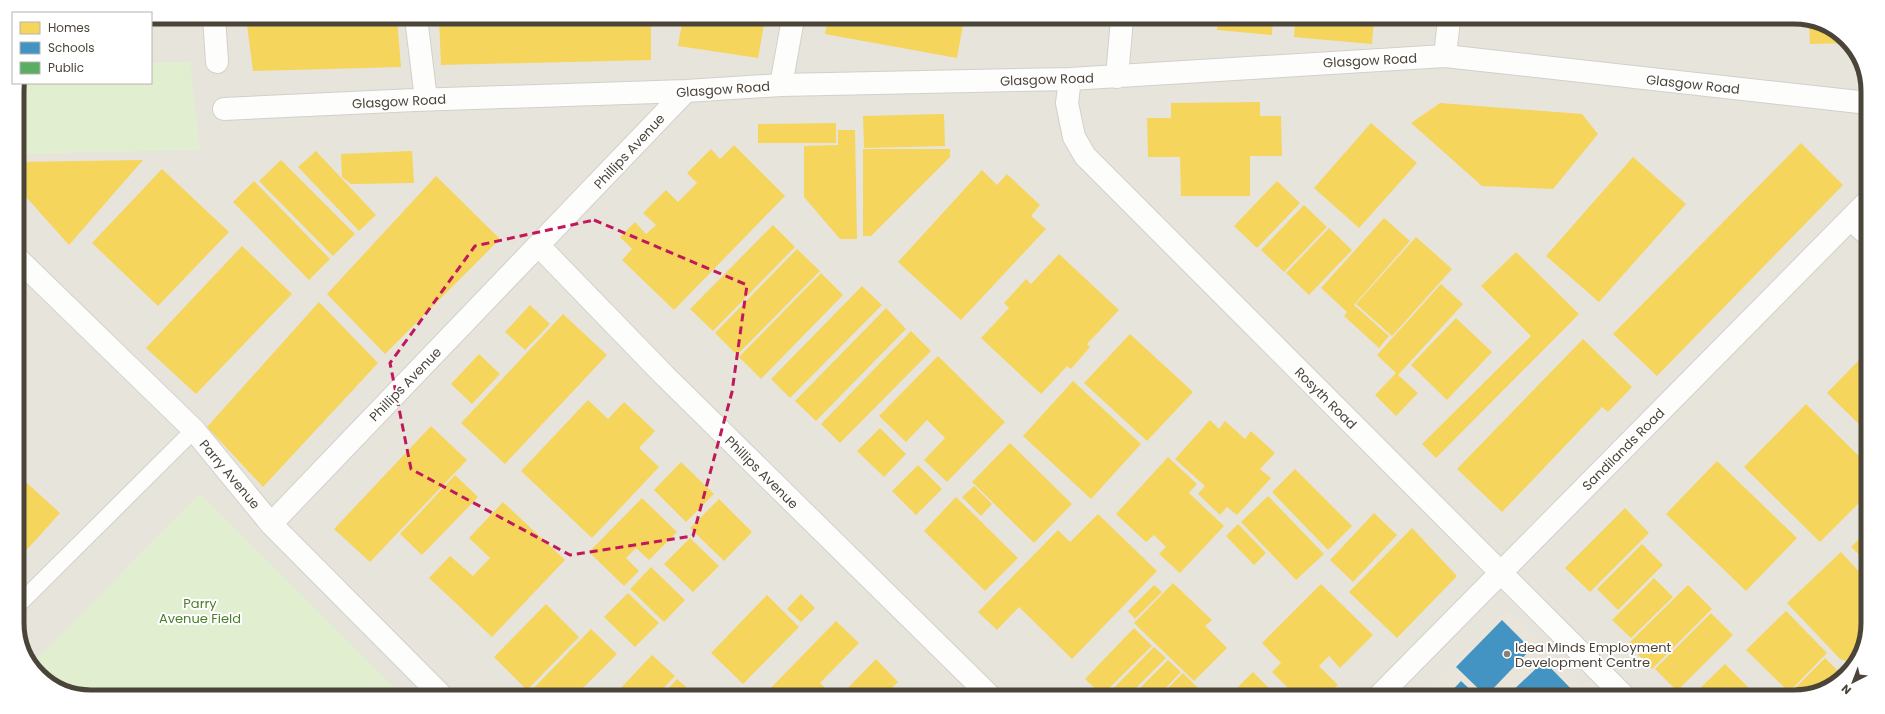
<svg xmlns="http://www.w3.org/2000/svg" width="1885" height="714" font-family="Poppins,sans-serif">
	<rect width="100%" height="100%" fill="#f4f2ee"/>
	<path fill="#e7e4dc" d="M151,17L1818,21L1853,46L1868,86L1864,647L1835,684L1795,697L67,693L32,668L17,628V86L19,83H151Z"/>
	<path fill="#eae5da" d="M1507,611L1593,697L1422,696Z"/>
	<path fill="#e1eecf" d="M190,62L200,150L17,154L19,83H151V63Z
		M200,494L401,694L67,693L32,668L31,664Z"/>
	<path fill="#f6d55c" d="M246,17L397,18L401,67L253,71Z
		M439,18H651V60L441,65Z
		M683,18L765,19L758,58L678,46Z
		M828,19H964L957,58L825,34Z
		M1218,20H1273L1272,35L1217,30Z
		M1295,20H1374L1372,44L1294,37Z
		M1809,21H1818L1849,43L1810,44Z
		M1260,102V116H1281L1282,156H1250V196H1181L1180,157H1148L1147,118H1171V103Z
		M1440,103L1582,114L1598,134L1553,189L1482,186L1411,123Z
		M944,114L945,146L864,148L863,116Z
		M836,123V143H758V124Z
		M1371,123L1417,163L1359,228L1314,188Z
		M838,130H855L857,239H840L804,197V146L838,145Z
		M1801,143L1843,185L1657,376L1613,334Z
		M734,145L785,196L674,310L622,260L632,249L620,237L635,222L646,234L656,225L643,213L666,190L678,202L697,183L687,173L711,149L720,159Z
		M863,149H950V157L871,236H863Z
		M316,151L376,215L359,231L298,167Z
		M412,151L414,183L351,184L342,177L341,154Z
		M1633,157L1686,204L1599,302L1546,256Z
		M143,160L69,245L17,187V162Z
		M281,160L355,234L333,256L259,181Z
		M162,169L229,232L158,306L92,243Z
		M982,170L997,185L1007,174L1040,205L1031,216L1046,229L961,320L898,262Z
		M436,176L500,239L385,354L327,294Z
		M254,181L330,259L309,280L233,202Z
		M1277,181L1300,203L1257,248L1234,226Z
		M1304,205L1327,227L1284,272L1261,250Z
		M1384,218L1410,241L1354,305L1389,336L1379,348L1344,316L1347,312L1321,288Z
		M773,225L795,247L713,331L690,309Z
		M1329,228L1352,250L1309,295L1286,273Z
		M1416,237L1452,269L1392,336L1356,304Z
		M242,246L292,294L196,394L146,348Z
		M797,249L820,271L737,355L715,333Z
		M1516,252L1579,314L1436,458L1422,444L1531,336L1481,286Z
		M1059,254L1119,310L1087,344L1090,347L1071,369L1067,366L1041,394L981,338L1009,308L1004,303L1026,279L1031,284Z
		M821,273L843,295L761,379L739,357Z
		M1441,284L1463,304L1398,375L1418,393L1396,416L1375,395L1396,373L1377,355Z
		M862,286L882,305L790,398L771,379Z
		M319,302L378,363L263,487L207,427Z
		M530,305L550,324L525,350L505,332Z
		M886,308L906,329L816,421L795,401Z
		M563,314L607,355L505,464L461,423Z
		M1456,318L1492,352L1447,400L1411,365Z
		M911,331L931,351L840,443L821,424Z
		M1130,334L1193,392L1147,441L1084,383Z
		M1583,339L1632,387L1608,412L1602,407L1502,512L1457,469Z
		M1866,353V392L1865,430L1827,393Z
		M479,354L500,374L472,404L451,384Z
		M938,356L1005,422L947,482L924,460L945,438L927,420L906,442L879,416Z
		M1073,381L1141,444L1091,499L1023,436Z
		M588,400L608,419L624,402L655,431L639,448L659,467L592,538L521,471Z
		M1806,404L1865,462V497L1820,542L1744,467Z
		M1210,420L1219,429L1225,421L1245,439L1251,431L1275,453L1260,469L1271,478L1237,515L1227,507L1220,515L1198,494L1205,486L1175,459Z
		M431,426L467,460L370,562L334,529Z
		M880,428L906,454L884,477L857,451Z
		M1010,443L1072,504L1034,543L972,482Z
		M1168,457L1197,484L1189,493L1224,526L1180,573L1159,554L1166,547L1154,535L1146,542L1116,514Z
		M1717,461L1797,538L1746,591L1666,514Z
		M681,462L714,494L686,522L654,490Z
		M918,465L942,489L916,515L892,491Z
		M1295,469L1352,526L1328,550L1272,492Z
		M17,474L60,513L23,554L17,548Z
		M455,475L478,497L422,555L400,534Z
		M974,486L992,504L981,516L962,497Z
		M1268,496L1324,554L1296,580L1241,522Z
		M956,497L1018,558L985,591L924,531Z
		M642,498L677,532L649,560L636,548L626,558L639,571L624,586L589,552Z
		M719,499L752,532L724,561L690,528Z
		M503,502L565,560L492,637L429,578L450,556L473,576L490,558L469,538Z
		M1625,508L1649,533L1590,592L1565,568Z
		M1374,513L1397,535L1353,582L1330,560Z
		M1098,514L1157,571L1072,659L1019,607L997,630L978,612L1058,530L1070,542Z
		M1238,524L1266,553L1254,565L1226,536Z
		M1412,528L1457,576L1397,638L1349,592Z
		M1865,533V560L1851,547Z
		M690,538L719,566L693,592L664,564Z
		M1642,544L1663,565L1618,610L1597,589Z
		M1841,552L1864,577V647L1852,663L1840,659L1787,603Z
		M651,567L685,600L664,622L630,589Z
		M1654,578L1673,597L1631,638L1612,620Z
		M1173,583L1212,620L1205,626L1227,648L1194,681L1134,623Z
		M1321,584L1373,635L1340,668L1329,656L1319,666L1338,685L1326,696H1296L1272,672L1281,663L1262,643Z
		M1154,585L1162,592L1135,619L1128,611Z
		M1688,585L1712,609L1652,669L1628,644Z
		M628,593L659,623L635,647L604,617Z
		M801,594L815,608L801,622L787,609Z
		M767,595L799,627L743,684L711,653Z
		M546,604L579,637L527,690L494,657Z
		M1786,611L1827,653L1789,692L1746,650Z
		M1711,613L1733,635L1677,691L1655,669Z
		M836,621L859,643L820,683L831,693L829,695H764Z
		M1134,628L1152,646L1102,695L1085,679Z
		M591,629L617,654L577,694H528Z
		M1154,647L1166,658L1129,695H1107Z
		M652,655L675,676L658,694H615Z
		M1825,658L1842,675L1835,684L1795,697H1786Z
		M876,659L898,682L885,695H841Z
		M1168,660L1181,672L1158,696L1133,695Z
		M1725,664L1758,697H1691Z
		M1253,672L1277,696H1229Z
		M1183,673L1198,688L1190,696H1160Z
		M677,679L694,694H663Z"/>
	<path fill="#4393c3" d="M1502,620L1531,649L1486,696L1456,667Z
		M1544,661L1578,696H1507Z
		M1461,681L1477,696H1447Z"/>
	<path fill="#5aae61" d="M1692,21H1759V23L1692,24Z"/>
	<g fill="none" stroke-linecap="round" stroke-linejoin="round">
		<defs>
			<path id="lane" d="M1848,221L1867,238
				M17,606L194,430"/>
			<path id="street" d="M214,17L217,62
				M416,18L426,99
				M1445,56L1449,20
				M1117,77L1122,19
				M1070,79L1067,103L1074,137L1085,156L1625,697
				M781,85L793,19
				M224,109L415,100L686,91L781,85L1070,79L1445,56L1868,103
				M539,246L664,375L989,695
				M17,258L194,430L271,524L440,694
				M271,524L686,91
				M1379,696L1867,202"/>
		</defs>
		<use href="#lane" stroke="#d2d0cb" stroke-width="18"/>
		<use href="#street" stroke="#d2d0cb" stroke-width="24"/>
		<use href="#lane" stroke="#fdfdfc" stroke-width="16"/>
		<use href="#street" stroke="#fdfdfc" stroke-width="22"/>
	</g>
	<path fill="none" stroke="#c2185b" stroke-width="3" stroke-dasharray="8 5" stroke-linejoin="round" d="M594,220L747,285L732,392L693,536L570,555L411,469L390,363L475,246Z"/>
	<circle fill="#868178" stroke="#fff" stroke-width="1.5" cx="1507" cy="654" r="4"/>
	<g text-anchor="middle" stroke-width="4" stroke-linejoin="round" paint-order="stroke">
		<g font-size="13" fill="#4b4439" stroke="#fff">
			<text transform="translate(1370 60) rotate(-3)" y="5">Glasgow Road</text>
			<text transform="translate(1047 79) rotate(-2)" y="5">Glasgow Road</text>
			<text transform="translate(1693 84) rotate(6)" y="5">Glasgow Road</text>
			<text transform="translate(723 89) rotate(-4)" y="5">Glasgow Road</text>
			<text transform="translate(399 101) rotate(-3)" y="5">Glasgow Road</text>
			<text transform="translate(629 151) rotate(-47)" y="5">Phillips Avenue</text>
			<text transform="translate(405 384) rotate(-46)" y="5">Phillips Avenue</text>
			<text transform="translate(1326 398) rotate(45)" y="5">Rosyth Road</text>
			<text transform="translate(1623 449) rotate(-45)" y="5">Sandilands Road</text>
			<text transform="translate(762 472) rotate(45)" y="5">Phillips Avenue</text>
			<text transform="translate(230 474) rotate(50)" y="5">Parry Avenue</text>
		</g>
		<g font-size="13" fill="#4a7f2a" stroke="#fff">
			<text x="200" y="608">Parry<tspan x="200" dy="15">Avenue Field</tspan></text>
		</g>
		<g font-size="13" fill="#4b4439" stroke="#fff" text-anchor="start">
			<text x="1515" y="652">Idea Minds Employment<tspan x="1515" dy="15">Development Centre</tspan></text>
		</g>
	</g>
	<path d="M0 0H1885V714H0ZM91 24H1794A67 67 0 0 1 1861 91V623A67 67 0 0 1 1794 690H91A67 67 0 0 1 24 623V91A67 67 0 0 1 91 24Z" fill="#fff" fill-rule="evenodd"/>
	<path fill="none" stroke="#4b4439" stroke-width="5" d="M91 24H1794A67 67 0 0 1 1861 91V623A67 67 0 0 1 1794 690H91A67 67 0 0 1 24 623V91A67 67 0 0 1 91 24Z"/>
	<rect x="12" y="12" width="140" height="72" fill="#ffffff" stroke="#b7b4b0"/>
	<rect x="20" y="22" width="20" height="12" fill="#f6d55c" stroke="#b7b4b0"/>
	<text x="48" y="32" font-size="12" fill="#4b4439">Homes</text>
	<rect x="20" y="42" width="20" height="12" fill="#4393c3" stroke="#b7b4b0"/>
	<text x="48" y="52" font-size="12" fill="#4b4439">Schools</text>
	<rect x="20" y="62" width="20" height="12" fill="#5aae61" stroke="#b7b4b0"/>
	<text x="48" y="72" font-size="12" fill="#4b4439">Public</text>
	<g transform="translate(1853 682) rotate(222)" stroke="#ffffff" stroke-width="3" paint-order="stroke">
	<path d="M0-3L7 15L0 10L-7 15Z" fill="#4b4439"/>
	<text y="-6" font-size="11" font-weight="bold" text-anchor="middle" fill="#4b4439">N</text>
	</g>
</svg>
